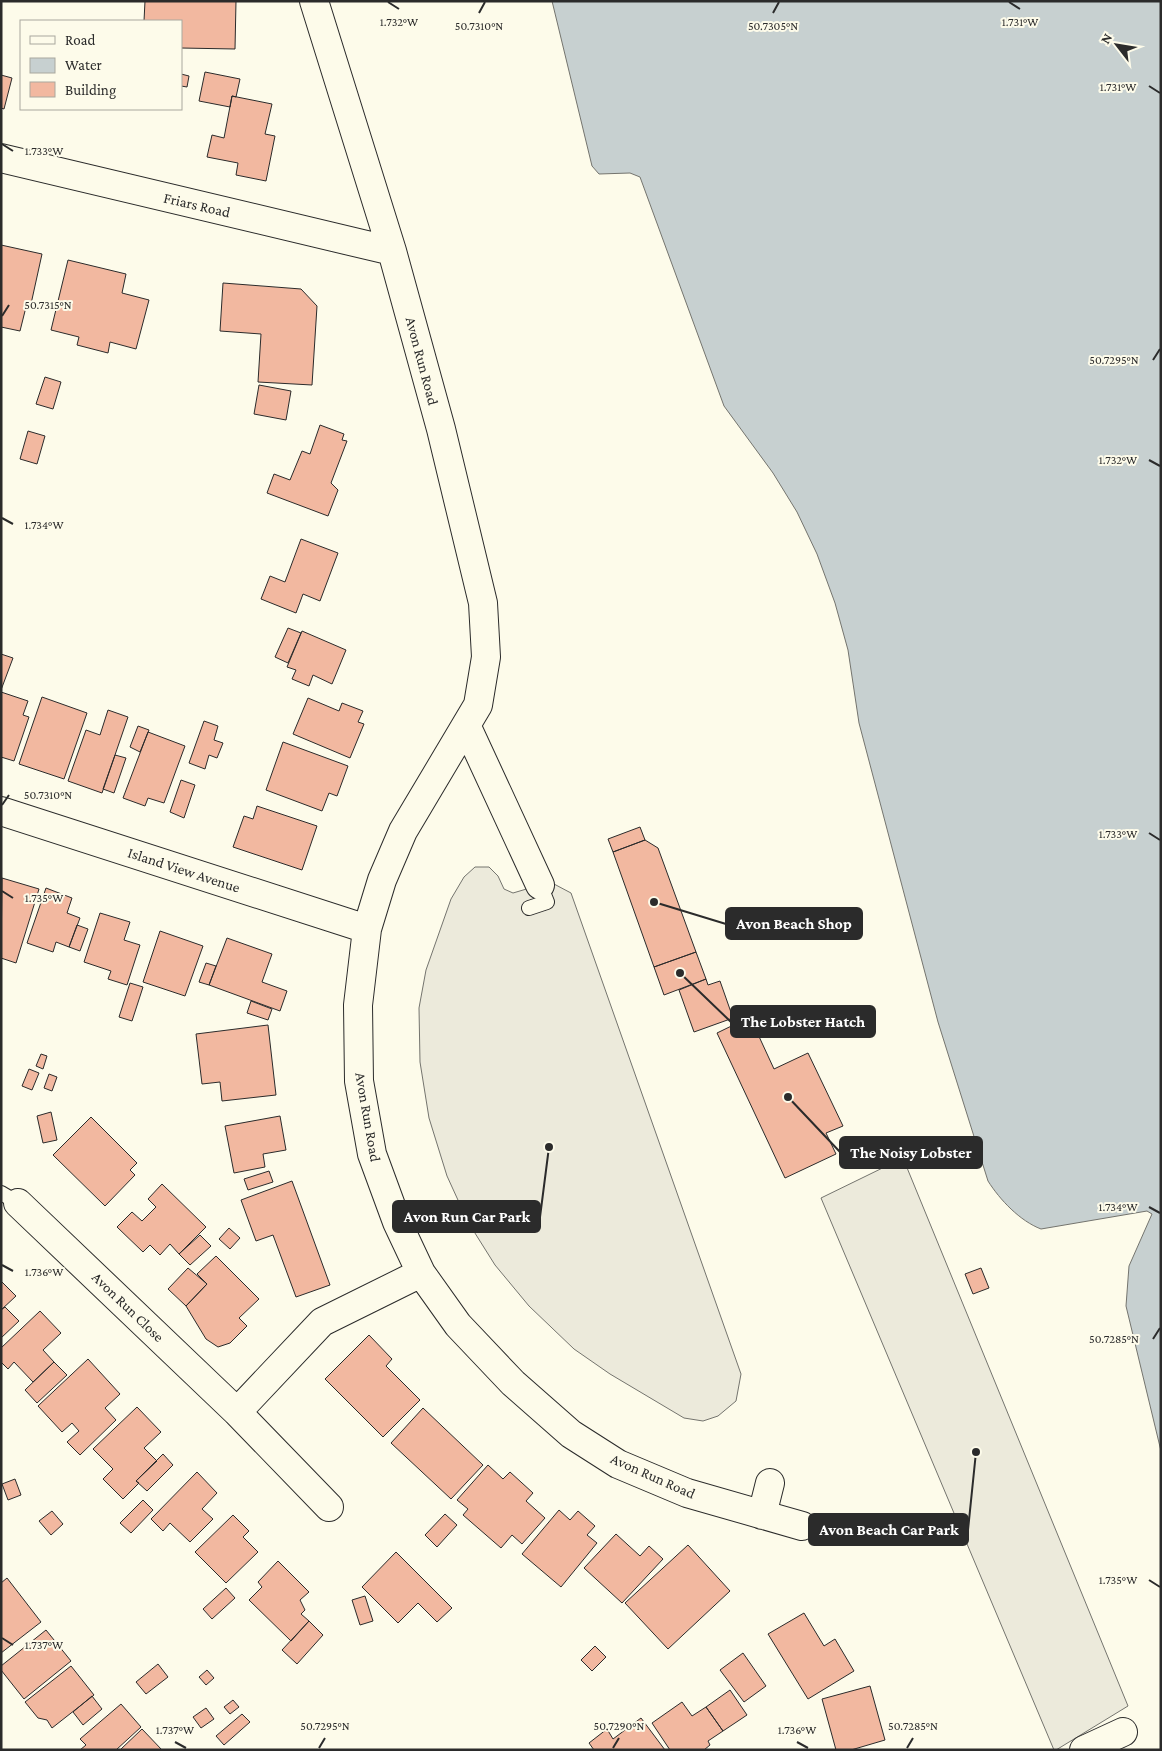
<svg xmlns="http://www.w3.org/2000/svg" width="1162" height="1751" font-family="'Crimson Pro',serif">
	<rect width="100%" height="100%" fill="#fdfbea"/>
	<path fill="#eceadb" stroke="#74746e" d="M475,867H489L498,876L504,889L513,893L540,885L554,884L571,893L741,1374L736,1401L718,1416L703,1421L684,1418L610,1374L574,1349L529,1306L495,1265L468,1222L447,1176L429,1118L420,1062L419,1008L426,970L451,899L464,877Z
		M903,1158L1128,1706L1056,1750H1054L821,1198Z"/>
	<path fill="#c7d0d0" stroke="#74746e" d="M552,1H1161V1451L1126,1306L1129,1266L1152,1214L1147,1211L1041,1229C1020,1221 1000,1200 988,1181L938,1022L859,723L848,650L835,603L817,554L797,512L773,473L724,406L640,177L630,173L599,174L592,166Z"/>
	<path fill="#f2b8a0" stroke="#2b2b2b" d="M145,1H236L235,49L181,48V21H144Z
		M205,72L240,79L236,97L232,96L230,107L199,101Z
		M181,74L189,76L187,87L181,86Z
		M1,75L12,78L4,109L1,108Z
		M232,96L272,104L265,134L275,136L266,181L236,175L238,163L207,157L212,135L224,138Z
		M1,245L42,254L31,304L27,303L20,331L1,327Z
		M68,260L126,274L122,293L149,300L136,349L110,342L108,353L77,345L79,337L51,330Z
		M223,283L301,289L317,306L312,385L258,382L261,334L220,331Z
		M45,377L61,382L53,409L36,404Z
		M259,385L291,391L286,420L254,414Z
		M320,425L344,434L342,440L347,441L331,483L338,490L328,516L267,493L274,474L290,480L302,451L310,454Z
		M28,431L45,436L37,464L20,459Z
		M301,539L338,553L320,601L303,594L296,613L261,599L270,576L285,582Z
		M288,628L301,633L288,663L275,657Z
		M302,631L346,650L332,684L313,675L309,686L292,679L296,670L287,667Z
		M1,654L13,658L1,690Z
		M1,692L28,701L23,715L29,717L14,761L1,757Z
		M42,697L87,713L64,779L19,764Z
		M308,698L339,711L342,703L363,711L358,722L364,724L350,758L293,734Z
		M108,710L128,717L102,793L68,781L86,730L100,735Z
		M204,721L218,726L214,740L223,743L217,758L209,755L205,769L189,763Z
		M138,726L149,730L140,752L130,747Z
		M148,732L185,746L164,803L148,798L145,806L123,798Z
		M283,742L348,766L337,796L329,793L322,811L266,790Z
		M115,755L126,758L114,793L103,789Z
		M181,780L195,785L184,818L170,812Z
		M257,806L317,826L302,870L233,847L244,816L253,819Z
		M640,827L645,840L613,852L608,839Z
		M645,840L658,848L696,952L654,967L613,852Z
		M2,878L39,889L16,963L1,958Z
		M46,888L72,898L67,913L80,918L69,947L56,942L53,952L27,943Z
		M100,913L130,922L124,940L140,945L127,985L108,979L111,971L84,962Z
		M77,925L88,929L80,951L69,947Z
		M160,931L203,946L185,996L143,982Z
		M227,938L272,954L262,982L287,991L280,1011L209,985Z
		M696,952L706,979L664,995L654,967Z
		M206,963L216,966L209,985L199,982Z
		M706,979L708,985L720,981L733,1018L694,1032L679,990Z
		M130,983L143,987L132,1021L119,1017Z
		M251,1001L272,1009L268,1020L247,1013Z
		M750,1017L774,1069L808,1053L843,1126L826,1133L836,1154L785,1178L717,1033Z
		M268,1025L276,1095L222,1101L220,1082L202,1084L196,1034Z
		M41,1054L47,1056L43,1069L36,1066Z
		M29,1069L39,1073L32,1090L22,1086Z
		M49,1074L57,1077L52,1091L44,1088Z
		M51,1112L57,1140L43,1143L37,1116Z
		M280,1116L286,1150L263,1154L265,1167L234,1173L225,1126Z
		M91,1117L137,1163L130,1170L135,1175L105,1206L53,1155Z
		M269,1171L273,1182L248,1190L244,1179Z
		M292,1181L330,1285L296,1297L273,1235L256,1241L241,1200Z
		M162,1184L206,1227L179,1254L170,1244L160,1255L150,1245L143,1252L117,1227L132,1212L142,1221L156,1207L148,1199Z
		M229,1228L240,1238L230,1249L219,1239Z
		M200,1235L211,1246L190,1265L179,1254Z
		M216,1256L259,1299L239,1318L247,1326L230,1343L218,1347L206,1339L186,1306L207,1284L197,1274Z
		M188,1268L207,1284L186,1306L168,1289Z
		M981,1268L989,1288L973,1294L965,1274Z
		M1,1281L16,1296L1,1310Z
		M5,1307L19,1321L1,1338V1310Z
		M40,1311L61,1333L43,1350L54,1362L33,1382L14,1362L8,1369L1,1362V1348Z
		M369,1335L392,1359L386,1366L420,1400L383,1437L325,1379Z
		M88,1359L120,1394L105,1408L116,1420L80,1455L67,1442L79,1431L72,1423L62,1432L38,1406Z
		M54,1362L67,1375L37,1403L25,1390Z
		M137,1407L161,1432L144,1448L157,1461L136,1481L139,1483L123,1499L103,1479L113,1469L93,1449Z
		M423,1408L483,1465L451,1499L391,1443Z
		M163,1454L173,1465L147,1491L136,1481Z
		M488,1465L503,1479L510,1472L533,1493L526,1501L545,1518L522,1544L512,1535L501,1548L463,1515L468,1509L457,1500Z
		M197,1472L217,1493L202,1509L213,1519L190,1542L170,1523L163,1531L151,1519Z
		M15,1479L21,1495L8,1500L2,1484Z
		M143,1500L153,1510L131,1533L120,1523Z
		M559,1510L570,1520L578,1511L595,1526L587,1535L597,1543L561,1587L522,1554Z
		M52,1511L63,1524L51,1535L39,1521Z
		M445,1514L457,1525L437,1547L425,1535Z
		M233,1515L249,1531L243,1537L258,1552L226,1583L195,1552Z
		M616,1534L640,1556L649,1546L663,1559L622,1603L584,1568Z
		M688,1545L730,1591L668,1649L625,1603Z
		M396,1552L452,1608L437,1622L418,1603L398,1623L362,1587Z
		M278,1561L309,1592L300,1600L305,1610L301,1614L309,1621L291,1641L249,1600L262,1587L258,1582Z
		M7,1578L41,1622L1,1653V1583Z
		M226,1588L235,1598L212,1619L203,1609Z
		M365,1596L373,1621L360,1625L352,1600Z
		M804,1613L824,1646L835,1639L854,1671L808,1699L768,1634Z
		M309,1621L323,1635L297,1664L282,1650Z
		M46,1630L71,1661L24,1699L1,1670V1666Z
		M595,1646L606,1657L592,1671L581,1660Z
		M743,1653L766,1686L744,1702L720,1670Z
		M158,1664L168,1677L146,1694L136,1682Z
		M71,1666L94,1695L52,1728L47,1720L38,1718L25,1702Z
		M207,1670L214,1678L206,1685L199,1677Z
		M870,1686L885,1740L851,1750H836L822,1699Z
		M730,1690L747,1715L723,1731L706,1707Z
		M92,1696L102,1709L83,1725L73,1712Z
		M233,1700L239,1707L230,1714L224,1707Z
		M682,1702L692,1716L706,1707L723,1731L708,1741L710,1745L704,1750H670L652,1723Z
		M121,1704L141,1727L116,1750H80L86,1745L80,1739Z
		M206,1708L214,1719L201,1728L193,1717Z
		M242,1714L250,1722L224,1745L216,1736Z
		M641,1718L665,1750H594L589,1743L607,1729L613,1739Z
		M142,1729L162,1750H120Z"/>
	<g fill="none" stroke-linecap="round" stroke-linejoin="round">
		<defs>
			<path id="service" d="M529,908L547,902L540,885
				M1,1193L18,1203"/>
			<path id="minor" d="M314,1L392,251L441,429L483,603L486,657L478,705L403,831L382,880L367,929L358,1005L359,1081L372,1154L397,1222L421,1273L458,1325L513,1383L571,1434L618,1464L687,1493L802,1526
				M1,158L392,251
				M467,727L540,885
				M1,811L367,929
				M18,1203L237,1412L329,1507
				M237,1412L322,1322L421,1273
				M762,1515L770,1483"/>
			<path id="tertiary" d="M1084,1750L1123,1732"/>
		</defs>
		<use href="#service" stroke="#2b2b2b" stroke-width="16"/>
		<use href="#minor" stroke="#2b2b2b" stroke-width="30"/>
		<use href="#tertiary" stroke="#2b2b2b" stroke-width="30"/>
		<use href="#service" stroke="#fdfbea" stroke-width="14"/>
		<use href="#minor" stroke="#fdfbea" stroke-width="28"/>
		<use href="#tertiary" stroke="#fdfbea" stroke-width="28"/>
	</g>
	<path fill="none" stroke="#2b2b2b" stroke-width="2" d="M388,2L399,9M1009,2L1020,9M479,13L485,2M773,13L779,2M1149,86L1160,93M2,144L13,151M2,316L9,305M1153,360L1160,349M1149,460L1160,466M2,518L13,524M2,805L9,795M1149,833L1160,840M2,891L13,898M1149,1207L1160,1213M2,1265L13,1271M1153,1339L1160,1328M1149,1580L1160,1587M2,1638L13,1645M175,1742L186,1748M797,1742L808,1748M319,1748L325,1738M613,1748L619,1738M907,1748L913,1738"/>
	<g text-anchor="middle" stroke-width="4" stroke-linejoin="round" paint-order="stroke">
		<g font-size="15" fill="#2b2b2b" stroke="#fdfbea">
			<text transform="translate(197 205) rotate(13)" y="5">Friars Road</text>
			<text transform="translate(422 361) rotate(75)" y="5">Avon Run Road</text>
			<text transform="translate(184 870) rotate(18)" y="5">Island View Avenue</text>
			<text transform="translate(368 1117) rotate(80)" y="5">Avon Run Road</text>
			<text transform="translate(128 1307) rotate(44)" y="5">Avon Run Close</text>
			<text transform="translate(653 1476) rotate(24)" y="5">Avon Run Road</text>
		</g>
	</g>
	<g font-size="12" text-anchor="middle" fill="#2b2b2b" stroke="#fdfbea" stroke-width="4" stroke-linejoin="round" paint-order="stroke">
		<text x="1020" y="26">1.731°W</text>
		<text x="399" y="26">1.732°W</text>
		<text x="479" y="30">50.7310°N</text>
		<text x="773" y="30">50.7305°N</text>
		<text x="1118" y="91">1.731°W</text>
		<text x="44" y="155">1.733°W</text>
		<text x="48" y="309">50.7315°N</text>
		<text x="1114" y="364">50.7295°N</text>
		<text x="1118" y="464">1.732°W</text>
		<text x="44" y="529">1.734°W</text>
		<text x="48" y="799">50.7310°N</text>
		<text x="1118" y="838">1.733°W</text>
		<text x="44" y="902">1.735°W</text>
		<text x="1118" y="1211">1.734°W</text>
		<text x="44" y="1276">1.736°W</text>
		<text x="1114" y="1343">50.7285°N</text>
		<text x="1118" y="1584">1.735°W</text>
		<text x="44" y="1649">1.737°W</text>
		<text x="325" y="1730">50.7295°N</text>
		<text x="619" y="1730">50.7290°N</text>
		<text x="913" y="1730">50.7285°N</text>
		<text x="175" y="1734">1.737°W</text>
		<text x="797" y="1734">1.736°W</text>
	</g>
	<path fill="none" stroke="#2b2b2b" stroke-width="2" d="M654 902L726 924M680 973L731 1022M788 1097L840 1152M549 1147L540 1217M976 1452L968 1530"/>
	<g fill="#2b2b2b" stroke="#fdfbea" stroke-width="2">
		<circle cx="654" cy="902" r="5"/>
		<circle cx="680" cy="973" r="5"/>
		<circle cx="788" cy="1097" r="5"/>
		<circle cx="549" cy="1147" r="5"/>
		<circle cx="976" cy="1452" r="5"/>
	</g>
	<g fill="#2b2b2b" stroke="#2b2b2b" stroke-width="2">
		<rect x="726" y="908" width="136" height="31" rx="5"/>
		<rect x="731" y="1006" width="144" height="31" rx="5"/>
		<rect x="840" y="1137" width="142" height="31" rx="5"/>
		<rect x="393" y="1201" width="147" height="31" rx="5"/>
		<rect x="809" y="1514" width="159" height="31" rx="5"/>
	</g>
	<g font-size="16" text-anchor="middle" font-weight="bold" fill="#fff">
		<text x="794" y="929">Avon Beach Shop</text>
		<text x="803" y="1027">The Lobster Hatch</text>
		<text x="911" y="1158">The Noisy Lobster</text>
		<text x="467" y="1222">Avon Run Car Park</text>
		<text x="889" y="1535">Avon Beach Car Park</text>
	</g>
	<rect width="1162" height="1751" fill="none" stroke="#2b2b2b" stroke-width="5"/>
	<rect x="20" y="20" width="162" height="90" fill="#fdfbea" stroke="#a9a89e"/>
	<rect x="30" y="36" width="25" height="8" fill="#fdfbea" stroke="#a9a89e"/>
	<text x="65" y="45" font-size="15" fill="#2b2b2b">Road</text>
	<rect x="30" y="58" width="25" height="15" fill="#c7d0d0" stroke="#a9a89e"/>
	<text x="65" y="70" font-size="15" fill="#2b2b2b">Water</text>
	<rect x="30" y="82" width="25" height="15" fill="#f2b8a0" stroke="#a9a89e"/>
	<text x="65" y="95" font-size="15" fill="#2b2b2b">Building</text>
	<g transform="translate(1117 45) rotate(301)" stroke="#fdfbea" stroke-width="4" paint-order="stroke">
	<path d="M0-4L9 19L0 12L-9 19Z" fill="#2b2b2b"/>
	<text y="-8" font-size="14" font-weight="bold" text-anchor="middle" fill="#2b2b2b">N</text>
	</g>
</svg>
